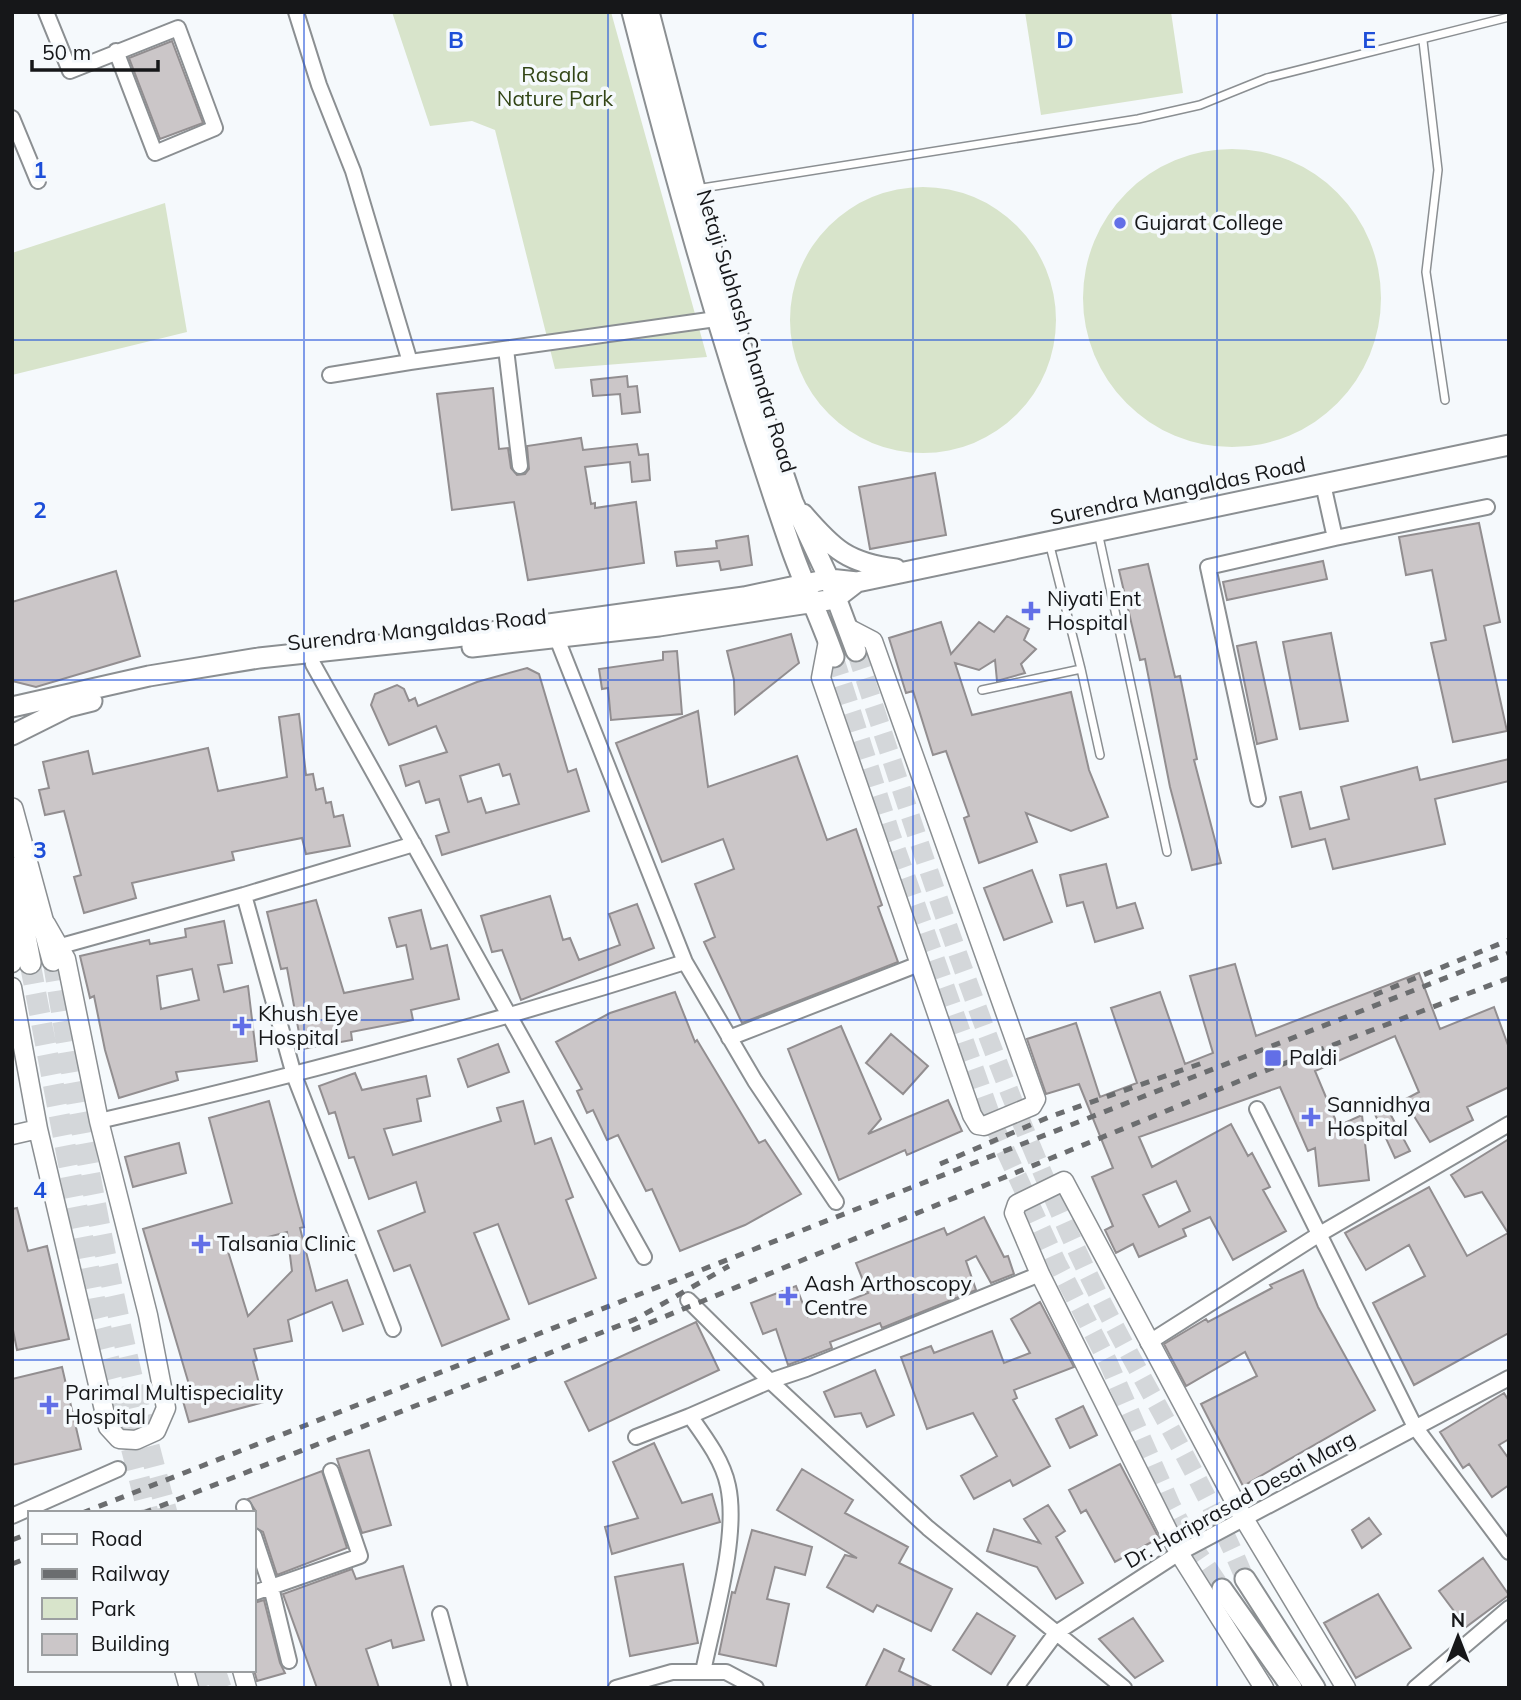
<svg xmlns="http://www.w3.org/2000/svg" width="1521" height="1700" font-family="Mulish,sans-serif">
	<rect width="100%" height="100%" fill="#f5f9fc"/>
	<path fill="#d8e4cb" d="M392,12H611L707,357L555,369L495,130L472,121L430,126Z
		M1025,12H1171L1183,93L1041,115Z
		M1083 298a149 149 0 1 1 298 0a149 149 0 1 1-298 0Z
		M790 320a133 133 0 1 1 266 0a133 133 0 1 1-266 0Z
		M165,203L187,332L12,375V253Z"/>
	<path fill="#cbc6c8" stroke="#928e90" stroke-width="2" fill-rule="evenodd" d="M172,41L203,123L160,139L129,58Z
		M627,376L628,387L637,386L640,412L622,414L620,394L593,396L591,380Z
		M493,388L499,449L508,448L511,468L517,475L525,474L529,469L527,446L581,438L583,450L637,444L639,455L648,454L650,480L632,482L630,462L585,467L591,504L595,503V508L636,502L644,563L528,580L514,502L452,510L437,394Z
		M935,473L946,535L870,549L859,487Z
		M1479,523L1500,622L1484,626L1507,731L1453,742L1431,643L1446,640L1432,570L1406,575L1399,537Z
		M748,536L752,565L721,570L719,561L677,566L675,552L717,548L716,541Z
		M1323,561L1327,579L1227,600L1223,582Z
		M1148,564L1175,677L1180,676L1197,759L1194,760L1221,863L1192,870L1170,787L1145,659L1140,660L1119,570Z
		M116,571L140,656L36,687L12,681V602Z
		M1007,616L1029,629L1024,640L1036,649L1021,664L1025,673L997,681L995,660L979,670L955,663L972,715L1071,692L1089,770L1108,817L1071,831L1026,813L1037,842L979,863L964,818L969,816L946,751L933,755L913,691L906,693L889,638L941,622L951,654L979,622L994,632Z
		M1331,633L1348,721L1300,729L1283,642Z
		M791,634L799,663L735,714L734,680L727,651Z
		M1256,642L1277,739L1257,744L1237,646Z
		M677,651L682,714L611,720L608,688L602,689L599,669L663,660V652Z
		M527,668L539,674L568,772L576,769L589,811L442,855L436,836L449,832L439,799L426,803L419,781L406,786L400,766L447,752L436,726L389,745L371,705L375,694L397,685L404,689L409,701L415,698L418,706L477,682ZM499,764L503,776L510,774L519,804L486,813L481,798L468,802L460,776Z
		M698,711L708,787L797,756L827,840L856,829L882,905L878,907L898,962L742,1023L704,942L715,937L695,884L734,869L723,839L662,862L616,743Z
		M299,714L306,775L313,774L316,790L323,788L326,803L331,802L334,817L343,815L350,846L306,854L302,838L232,852L234,860L132,883L136,898L84,913L74,877L81,875L64,811L45,815L39,790L49,788L43,762L88,751L93,774L208,748L218,791L287,777L279,717Z
		M1509,759V781L1435,799L1445,844L1333,869L1325,839L1292,847L1280,797L1301,792L1310,829L1349,819L1341,787L1417,767L1420,780Z
		M1106,864L1117,908L1135,903L1143,928L1095,942L1083,902L1067,906L1060,875Z
		M1032,870L1052,922L1004,940L984,888Z
		M550,896L563,940L570,938L579,960L620,945L609,914L637,904L654,948L521,1000L502,950L492,952L481,916Z
		M316,900L344,993L413,979L406,945L397,947L389,918L421,910L431,949L447,945L459,999L411,1010L413,1020L351,1032L352,1040L302,1049L287,968L281,969L267,912Z
		M224,921L232,963L218,965L224,992L248,986L257,1061L176,1072L178,1080L119,1098L105,1050L94,996L90,998L80,956L149,940L150,944L186,937L185,929ZM192,969L199,1000L161,1009L157,976Z
		M1235,964L1256,1036L1419,973L1440,1029L1494,1007L1509,1048V1087L1467,1107L1473,1120L1430,1142L1404,1100L1419,1092L1395,1036L1315,1071L1338,1126L1362,1115L1369,1180L1319,1186L1315,1148L1308,1151L1280,1087L1139,1137L1152,1167L1231,1124L1248,1156L1252,1153L1270,1187L1263,1190L1286,1231L1233,1260L1210,1217L1183,1229L1186,1236L1139,1257L1133,1244L1116,1253L1105,1230L1113,1226L1092,1177L1113,1168L1079,1084L1046,1094L1027,1039L1076,1023L1100,1097L1137,1083L1111,1008L1160,992L1185,1064L1213,1053L1190,976ZM1176,1181L1190,1211L1159,1227L1143,1195Z
		M675,992L695,1042L697,1040L759,1143L765,1140L801,1194L745,1225L680,1251L652,1189L646,1191L618,1135L607,1140L593,1110L587,1113L577,1091L582,1089L556,1042L610,1013Z
		M841,1026L881,1119L868,1134L948,1100L962,1131L907,1155L905,1150L839,1180L788,1049Z
		M891,1034L928,1066L903,1094L866,1063Z
		M498,1044L509,1072L468,1087L458,1059Z
		M355,1073L362,1090L426,1076L430,1096L417,1099L421,1121L384,1129L393,1155L501,1121L497,1108L523,1101L535,1144L551,1138L573,1197L566,1200L596,1278L529,1304L498,1224L474,1233L509,1319L442,1346L410,1265L394,1271L378,1231L425,1212L416,1182L369,1199L354,1157L349,1158L335,1112L329,1114L319,1086Z
		M269,1101L304,1227L300,1228L316,1291L347,1280L363,1324L343,1331L332,1302L288,1320L292,1341L254,1349L257,1360L253,1361L264,1402L189,1422L183,1401L193,1398L143,1229L232,1203L209,1118ZM287,1232L292,1271L248,1316L227,1248Z
		M1385,1104L1410,1151L1395,1158L1373,1110Z
		M1509,1139V1333L1414,1385L1373,1303L1425,1276L1409,1245L1366,1270L1345,1233L1429,1187L1467,1256L1508,1233L1482,1192L1465,1197L1451,1175Z
		M179,1143L186,1173L133,1187L125,1157Z
		M17,1208L28,1251L47,1246L69,1339L17,1350L12,1325V1209Z
		M984,1217L1004,1257L1008,1256L1014,1274L991,1283L976,1256L966,1261L976,1290L882,1328L880,1323L830,1342L832,1348L788,1365L776,1329L763,1334L751,1303L796,1286L808,1317L868,1293L856,1263L944,1228L947,1235Z
		M1303,1270L1318,1307L1375,1410L1243,1486L1201,1404L1257,1376L1245,1352L1186,1386L1164,1344L1206,1319L1208,1322L1272,1288L1270,1285Z
		M1040,1302L1074,1367L1014,1390L1017,1398L1013,1400L1050,1466L1013,1486L1010,1480L974,1499L961,1476L997,1456L973,1413L927,1429L901,1357L931,1346L934,1353L992,1331L1004,1363L1030,1353L1011,1319Z
		M696,1322L719,1370L589,1431L565,1382Z
		M62,1367L81,1449L12,1465V1379Z
		M875,1370L894,1415L867,1427L861,1413L835,1417L824,1392Z
		M1504,1393L1509,1401V1439L1499,1445L1509,1459V1485L1492,1497L1469,1464L1463,1468L1440,1432Z
		M1083,1406L1097,1435L1070,1448L1056,1419Z
		M654,1443L682,1503L712,1494L720,1522L612,1554L605,1527L638,1518L613,1462Z
		M369,1450L391,1525L362,1533L337,1459Z
		M1120,1464L1159,1538L1115,1562L1086,1510L1081,1513L1069,1490Z
		M802,1469L853,1500L845,1513L908,1547L899,1563L952,1589L931,1631L877,1605L873,1612L827,1587L845,1555L857,1558L777,1510Z
		M322,1471L347,1548L277,1575L263,1532L254,1527L255,1510L248,1499Z
		M1048,1505L1065,1531L1056,1537L1083,1583L1056,1599L1037,1567L987,1551L994,1529L1040,1543L1024,1519Z
		M1369,1518L1381,1534L1362,1548L1352,1530Z
		M752,1530L812,1547L805,1575L775,1567L767,1599L789,1604L776,1666L719,1654L732,1592L735,1593Z
		M1483,1558L1509,1595L1466,1627L1439,1591Z
		M683,1564L698,1643L630,1656L615,1577Z
		M403,1566L424,1640L393,1648L391,1640L366,1649L379,1688H317L283,1594L352,1569L356,1579Z
		M1378,1594L1411,1648L1356,1678L1324,1623Z
		M264,1600L280,1663L285,1673L257,1681L254,1670V1603Z
		M977,1613L1015,1636L991,1674L953,1650Z
		M1133,1618L1163,1661L1135,1678L1099,1639Z
		M884,1649L904,1659L899,1671L934,1688H865Z"/>
	<g fill="none" stroke-linecap="round" stroke-linejoin="round">
		<path stroke="#d4d7da" stroke-width="19" stroke-dasharray="19 10" stroke-linecap="butt" d="M856,651C922,853 989,1061 1079,1255C1130,1365 1198,1467 1245,1579
			M834,657L890,832L996,1130L1057,1263L1108,1362L1171,1505L1190,1542L1222,1589"/>
		<path stroke="#d4d7da" stroke-width="21" stroke-dasharray="21 10" stroke-linecap="butt" d="M53,960C83,1146 116,1331 167,1513
			M30,963L98,1317L148,1513
			M194,1670L200,1688
			M215,1670L221,1688"/>
		<defs>
			<path id="service" d="M1423,41L1438,170L1426,272L1445,400
				M696,189L1138,119L1200,105L1267,78L1509,17
				M1098,532L1167,852
				M1081,669L1100,755
				M982,690L1081,669L1049,542"/>
			<path id="minor" d="M46,12L70,71L178,28L215,128L155,153L116,51
				M296,12L319,85L353,171L410,362L716,319
				M12,118L38,181
				M506,349L520,466
				M330,375L410,362
				M1335,538L1487,507
				M554,631L685,962L755,1081L836,1202
				M313,664L644,1257
				M1258,799L1208,567L1335,538L1323,484
				M244,895L414,844
				M61,946L244,895L294,1075L393,1329
				M729,1038L919,964
				M1257,1109L1415,1427L1509,1552
				M99,1121C297,1076 492,1023 685,962
				M688,1300L770,1381L806,1369L1040,1274
				M1148,1343L1318,1235L1509,1124
				M636,1437L690,1416
				M244,1507L246,1513
				M12,1516L118,1469
				M254,1536L271,1587L289,1661
				M254,1593L360,1556L331,1471
				M440,1614L460,1688
				M703,1672C713,1621 739,1537 728,1486C723,1461 705,1437 690,1416L770,1381L928,1528L1124,1688
				M616,1688L672,1672H726L756,1688
				M1015,1688L1056,1633L1179,1553L1509,1378
				M1415,1688L1509,1608"/>
			<path id="tertiary" d="M828,641L821,678L972,1115L978,1125L984,1126L1032,1106L1036,1099L873,641L848,628
				M12,963L24,927
				M12,987L38,1129L108,1427L119,1439L136,1440L156,1431L166,1408L148,1315L99,1121L66,959L46,924
				M12,1135L38,1129
				M184,1670L189,1688
				M242,1670L247,1688
				M1264,1688L1179,1553L1040,1274L1014,1213L1017,1204L1064,1181L1243,1517L1346,1688"/>
			<path id="secondary" d="M632,12C678,193 730,371 791,548C804,585 821,620 834,657
				M649,12L705,227L752,381L793,502L829,579L856,651
				M803,514C834,550 848,563 896,569
				M472,647L659,626L822,601L835,599L857,582
				M12,707L149,676L259,658L455,637L636,612L744,597L829,579L857,582L1509,445
				M12,735L68,707L92,701
				M1245,1579L1315,1688
				M1222,1589L1292,1688"/>
			<path id="primary" d="M12,809L53,960
				M12,868L30,963"/>
		</defs>
		<use href="#service" stroke="#8b8f92" stroke-width="10"/>
		<use href="#minor" stroke="#8b8f92" stroke-width="18"/>
		<use href="#tertiary" stroke="#8b8f92" stroke-width="21"/>
		<use href="#secondary" stroke="#8b8f92" stroke-width="23"/>
		<use href="#primary" stroke="#8b8f92" stroke-width="24"/>
		<use href="#service" stroke="#fff" stroke-width="7"/>
		<use href="#minor" stroke="#fff" stroke-width="14"/>
		<use href="#tertiary" stroke="#fff" stroke-width="18"/>
		<use href="#secondary" stroke="#fff" stroke-width="19"/>
		<use href="#primary" stroke="#fff" stroke-width="21"/>
		<path stroke="#6b6d6f" stroke-width="5" stroke-dasharray="9 9" stroke-linecap="butt" d="M1374,995L1509,940
			M940,1164L1049,1117L1208,1061
			M632,1330L1254,1075L1509,978
			M82,1513L1509,953
			M143,1513L636,1319L729,1266
			M12,1540L30,1533
			M12,1564L30,1557"/>
	</g>
	<path fill="none" stroke="#1d4ed8" stroke-width="2" stroke-opacity="0.55" d="M304,12V1688M608,12V1688M913,12V1688M1217,12V1688M12,340H1509M12,680H1509M12,1020H1509M12,1360H1509"/>
	<g fill="#626fe7" stroke="#f5f9fc" stroke-width="2.5">
		<circle cx="1120" cy="223" r="7"/>
		<path d="M1027.5 600.5h7v7h7v7h-7v7h-7v-7h-7v-7h7z"/>
		<path d="M238.5 1015.5h7v7h7v7h-7v7h-7v-7h-7v-7h7z"/>
		<rect x="1264" y="1049" width="18" height="18" rx="3.5"/>
		<path d="M1307.5 1106.5h7v7h7v7h-7v7h-7v-7h-7v-7h7z"/>
		<path d="M197.5 1233.5h7v7h7v7h-7v7h-7v-7h-7v-7h7z"/>
		<path d="M784.5 1285.5h7v7h7v7h-7v7h-7v-7h-7v-7h7z"/>
		<path d="M45.5 1394.5h7v7h7v7h-7v7h-7v-7h-7v-7h7z"/>
	</g>
	<g text-anchor="middle" stroke-width="7" stroke-linejoin="round" paint-order="stroke">
		<g font-size="21" fill="#324516" stroke="#f5f9fc">
			<text x="555" y="82">Rasala<tspan x="555" dy="24">Nature Park</tspan></text>
		</g>
		<g font-size="21" fill="#161719" stroke="#f5f9fc" text-anchor="start">
			<text x="1134" y="230">Gujarat College</text>
			<text x="1047" y="606">Niyati Ent<tspan x="1047" dy="24">Hospital</tspan></text>
			<text x="258" y="1021">Khush Eye<tspan x="258" dy="24">Hospital</tspan></text>
			<text x="1289" y="1065">Paldi</text>
			<text x="1327" y="1112">Sannidhya<tspan x="1327" dy="24">Hospital</tspan></text>
			<text x="217" y="1251">Talsania Clinic</text>
			<text x="804" y="1291">Aash Arthoscopy<tspan x="804" dy="24">Centre</tspan></text>
			<text x="65" y="1400">Parimal Multispeciality<tspan x="65" dy="24">Hospital</tspan></text>
		</g>
		<g font-size="21" fill="#161719" stroke="#f5f9fc">
			<text transform="translate(746 331) rotate(73)" y="7">Netaji Subhash Chandra Road</text>
			<text transform="translate(1178 491) rotate(-12)" y="7">Surendra Mangaldas Road</text>
			<text transform="translate(417 630) rotate(-6)" y="7">Surendra Mangaldas Road</text>
			<text transform="translate(1240 1500) rotate(-29)" y="7">Dr. Hariprasad Desai Marg</text>
		</g>
	</g>
	<g font-size="23" text-anchor="middle" font-weight="bold" fill="#1d4ed8" stroke="#f5f9fc" stroke-width="7" stroke-linejoin="round" paint-order="stroke">
		<text x="456" y="48">B</text>
		<text x="760" y="48">C</text>
		<text x="1065" y="48">D</text>
		<text x="1369" y="48">E</text>
		<text x="40" y="178">1</text>
		<text x="40" y="518">2</text>
		<text x="40" y="858">3</text>
		<text x="40" y="1198">4</text>
	</g>
	<rect width="1521" height="1700" fill="none" stroke="#161719" stroke-width="28"/>
	<rect x="28" y="1511" width="228" height="161" fill="#f5f9fc" stroke="#9c9fa1" stroke-width="2"/>
	<rect x="42" y="1534" width="35" height="10" fill="#ffffff" stroke="#9c9fa1" stroke-width="2"/>
	<text x="91" y="1546" font-size="21" fill="#161719">Road</text>
	<rect x="42" y="1569" width="35" height="10" fill="#6b6d6f" stroke="#9c9fa1" stroke-width="2"/>
	<text x="91" y="1581" font-size="21" fill="#161719">Railway</text>
	<rect x="42" y="1598" width="35" height="21" fill="#d8e4cb" stroke="#9c9fa1" stroke-width="2"/>
	<text x="91" y="1616" font-size="21" fill="#161719">Park</text>
	<rect x="42" y="1634" width="35" height="21" fill="#cbc6c8" stroke="#9c9fa1" stroke-width="2"/>
	<text x="91" y="1651" font-size="21" fill="#161719">Building</text>
	<g transform="translate(1458 1637)" stroke="#f5f9fc" stroke-width="5" paint-order="stroke">
	<path d="M0-5L12 26L0 18L-12 26Z" fill="#161719"/>
	<text y="-10" font-size="19" font-weight="bold" text-anchor="middle" fill="#161719">N</text>
	</g>
	<path d="M32 60v10h126v-10" fill="none" stroke="#161719" stroke-width="3.5"/>
	<text x="42" y="60" font-size="21" fill="#161719" stroke="#f5f9fc" stroke-width="5" paint-order="stroke">50 m</text>
</svg>
